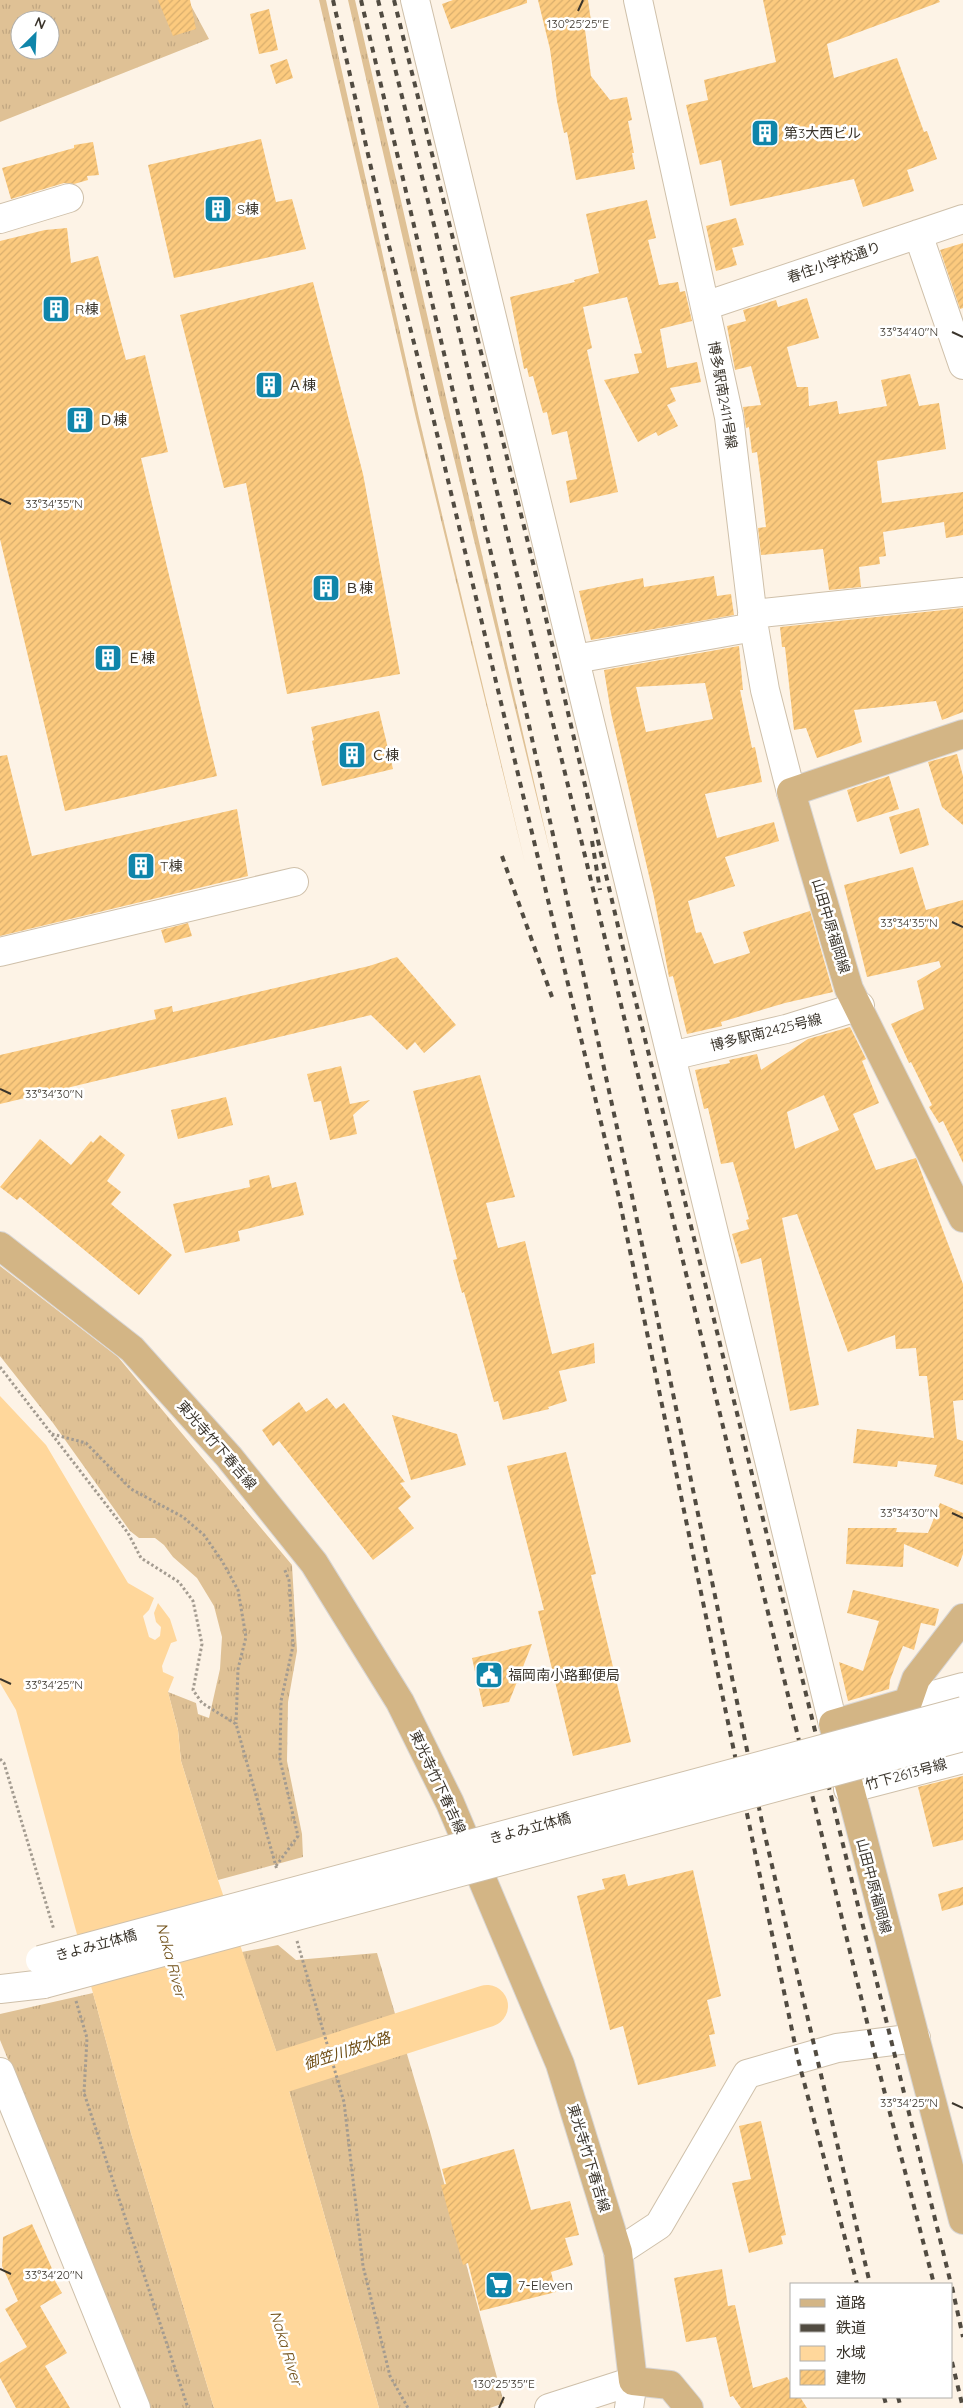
<svg xmlns="http://www.w3.org/2000/svg" width="963" height="2408" font-family="Quicksand,'Noto Sans JP',sans-serif">
	<defs>
		<pattern id="grass-tufts" width="24" height="20" patternUnits="userSpaceOnUse" patternTransform="scale(1.25)"><rect width="24" height="20" fill="#dfc195"/><path d="M3 7l-1-3M5 7V3M7 7l1-3M15 17l-1-3M17 17v-4M19 17l1-3" fill="none" stroke="#c0a681"/></pattern>
		<pattern id="building-hatch" width="6" height="6" patternUnits="userSpaceOnUse" patternTransform="scale(1.25)"><rect width="6" height="6" fill="#fcca7e"/><path d="M-1 1l2-2M0 6l6-6M5 7l2-2" fill="none" stroke="#d9ae6d"/></pattern>
	</defs>
	<rect width="100%" height="100%" fill="#fdf3e6"/>
	<path fill="url(#grass-tufts)" fill-rule="evenodd" d="M0,0H188L209,39L0,122ZM20,20H50V50H20Z
		M319,0H326L419,418L525,863L416,418Z
		M348,0H355L551,856L442,409Z
		M0,1266L118,1357L292,1565L297,1651L288,1702L287,1761L302,1834L303,1857L218,1880L181,1761L178,1730L168,1692L196,1703L198,1714L209,1718L220,1669L222,1637L214,1606L197,1578L173,1557L164,1545L155,1538H139L130,1531L53,1423L0,1356Z
		M278,1945L296,1960L377,1953L431,2135L504,2403L490,2408H379L286,2080L242,1952Z
		M93,1993L131,2133L214,2408H151L0,2040V2014Z"/>
	<path fill="#ffd79b" d="M0,1396L46,1445L128,1583L154,1598L149,1610L143,1616L149,1637L155,1640L160,1636L161,1627L156,1622L154,1613L158,1603L170,1619L177,1641L171,1643L162,1666L163,1672L174,1677L168,1692L178,1730L181,1761L218,1880L286,2080L379,2408H214L131,2133L16,1710L0,1683Z"/>
	<g fill="none" stroke-linecap="round" stroke-linejoin="round">
		<path stroke="#ffd79b" stroke-width="42" d="M228,2089L487,2006"/>
	</g>
	<path fill="url(#building-hatch)" fill-rule="evenodd" d="M158,0H190L196,29L173,36Z
		M453,0H527V3L451,29L442,4Z
		M538,0H588L591,21L584,22L591,76L610,100L627,97L632,120L628,121L634,153H632L635,169L576,180L567,132L564,133L557,101L550,49Z
		M763,0H939L940,2L827,44L834,78L897,58L924,132L927,131L937,159L907,170L914,191L863,207L854,179L730,206L721,160L700,165L686,105L708,100L704,80L776,62Z
		M269,9L278,50L259,54L250,14Z
		M287,59L293,78L276,84L270,65Z
		M261,139L276,202L292,199L306,249L174,278L148,165Z
		M93,142L99,175L87,176L88,180L74,184L64,183L11,199L2,168L74,148V145Z
		M647,200L656,238L648,240L659,285L678,282L680,292L685,291L692,321L660,329L667,368L697,362L701,382L670,388L676,401L667,405L678,426L658,436L656,432L638,442L604,380L639,373L634,354L642,353L627,297L583,307L592,348L587,350L618,492L570,503L566,481L577,479L567,431L552,435L547,412L543,413L533,376L529,377L527,368L524,369L510,297L575,282L574,280L599,273L586,214Z
		M736,218L744,245L732,248L737,265L716,271L706,226Z
		M67,228L71,263L98,256L126,360L145,355L168,452L141,458L217,776L65,811L0,539V241L45,230Z
		M963,243V308L960,309L940,250Z
		M313,282L363,474L400,674L287,694L246,483L224,488L180,315Z
		M807,298L819,338L787,347L797,387H808L809,406L837,401L839,414L887,406L881,380L910,374L919,406L939,403L946,449L877,461L882,503L963,492V535L946,538L944,522L883,532L886,556L879,557L880,564L859,567L861,587L829,590L823,549L761,555L758,528L766,527L761,482L757,452L752,453L749,427L746,428L743,407L761,405L751,366L735,370L727,326L746,321L743,310L776,300L778,307Z
		M714,576L717,596L731,594L734,615L591,640L579,591L643,578L644,587Z
		M963,608V712L942,720L936,701L854,710L862,742L817,758L806,728L794,730L785,647H782L780,627Z
		M739,646L743,690H740L752,748L755,747L762,782L705,794L717,838L774,822L779,841L725,857L735,886L688,901L696,933L701,932L714,964L750,953L743,932L810,911L833,992L785,1003L721,1022L722,1026L687,1034L673,976L669,977L654,897L611,713L604,670ZM705,683L713,719L646,732L636,687Z
		M379,711L393,769L322,786L312,741L314,740L311,727Z
		M957,754L963,776V825L942,807L928,762Z
		M7,755L32,856L237,809L248,876L0,936V756Z
		M889,776L899,809L857,822L847,790Z
		M919,808L929,845L900,854L889,817Z
		M913,867L926,910L963,900V1163L943,1121L939,1123L929,1107L932,1105L911,1062L909,1063L891,1024L924,1009L917,981L941,967L939,961L867,977L844,885Z
		M188,923L192,936L165,943L161,930Z
		M397,957L456,1025L424,1053L415,1042L407,1050L371,1015L0,1104V1055L156,1019L154,1010L172,1006L173,1012L369,966Z
		M850,1027L866,1059L862,1061L879,1103L853,1114L876,1170L916,1158L963,1284V1400L953,1401L957,1439L963,1441V1485L934,1476L937,1465L898,1461L897,1467L853,1463L857,1429L934,1438L927,1376H919L916,1348L896,1349L895,1335L848,1352L797,1214L782,1218L819,1405L790,1411L761,1258L741,1264L732,1234L749,1229L746,1220L749,1219L733,1162L721,1164L708,1108L704,1109L695,1070L730,1063L729,1060L757,1054L761,1070L808,1039ZM824,1095L839,1130L795,1149L787,1112Z
		M341,1066L350,1104L370,1100L353,1115L357,1134L330,1140L321,1101L314,1102L307,1074Z
		M480,1075L515,1197L486,1203L498,1248L525,1241L552,1354L594,1343L595,1363L559,1371L567,1401L548,1407L549,1409L503,1420L498,1401L494,1402L464,1292L462,1293L453,1260L457,1259L413,1091Z
		M226,1097L233,1125L178,1139L171,1110Z
		M100,1135L125,1155L107,1181L121,1192L111,1204L172,1255L139,1295L20,1197L17,1200L0,1187L40,1139L71,1165L91,1141L93,1143Z
		M269,1175L272,1188L296,1182L304,1215L238,1231L240,1241L185,1253L173,1204L250,1187L249,1180Z
		M327,1398L336,1409L344,1403L405,1482L400,1483L411,1497L398,1508L414,1528L373,1560L279,1441L273,1446L262,1430L299,1402L306,1412Z
		M392,1415L457,1434L466,1465L411,1480Z
		M566,1452L596,1574L591,1575L631,1742L573,1756L538,1611L544,1610L507,1466Z
		M940,1503L963,1513V1554L958,1567L904,1544L903,1567L846,1564L848,1528H897L896,1532L928,1533Z
		M853,1590L939,1609L935,1626L921,1623L914,1650L903,1646L890,1680L889,1689L848,1701L839,1662L863,1671L879,1621L847,1613Z
		M532,1644L509,1702L483,1707L472,1658Z
		M963,1776V1840L933,1847L918,1787Z
		M693,1870L721,1996L707,2000L715,2034L709,2035L716,2066L638,2085L623,2026L610,2030L577,1896L605,1889L602,1879L625,1874L628,1886Z
		M963,1887V1905L942,1911L938,1894Z
		M761,2121L786,2235L781,2236L783,2244L749,2253L732,2183L751,2179L739,2126Z
		M514,2149L531,2210L570,2201L579,2235L565,2238L573,2265L551,2272L556,2292L480,2311L468,2263L463,2265L441,2185L446,2184L442,2169Z
		M32,2224L54,2273L51,2274L62,2293L40,2306L67,2353L45,2366L70,2408H16L0,2378V2363L27,2347L5,2309L18,2301L2,2266L3,2237Z
		M722,2269L728,2306L735,2305L753,2388L787,2377L792,2385V2397H800L807,2408H741L733,2396L730,2397L716,2337L686,2342L674,2278Z"/>
	<g fill="none" stroke-linecap="round" stroke-linejoin="round">
		<defs>
			<path id="minor" d="M415,0L833,1724
				M638,0L729,417L754,627L765,690L791,792
				M0,219L69,198
				M918,234L963,365
				M705,306L963,219
				M752,614L963,592
				M575,659L754,627
				M0,952L294,882
				M671,1056L786,1029L860,1006
				M908,1702L963,1687
				M848,1789L963,1759
				M0,1989L44,1984
				M0,2072L136,2408
				M618,2252L659,2225L747,2074L837,2048L916,2038
				M549,2408L633,2381L629,2408"/>
			<path id="major" d="M963,734L791,792L849,989L963,1218
				M0,1246L132,1349L229,1457L314,1563L400,1702L450,1803L560,2064L618,2252L633,2381L670,2385L689,2408
				M963,1618L916,1679L908,1702L833,1724L963,2220"/>
		</defs>
		<use href="#minor" stroke="#cfc0aa" stroke-width="30"/>
		<use href="#major" stroke="#d8d6d5" stroke-width="30"/>
		<path stroke="#a39b90" stroke-width="3" stroke-dasharray="2.5 2.5" stroke-linecap="butt" d="M0,1367L128,1533L141,1558L179,1582L193,1601L202,1644L193,1690L202,1703L236,1724L277,1870
			M52,1434L86,1443L131,1489L183,1517L204,1535L222,1561L238,1590L246,1637L238,1669L236,1724
			M0,1759L4,1763L54,1930
			M276,1866L298,1836L280,1760L281,1701L293,1646L289,1580L284,1568
			M297,1941L344,2102L363,2266L390,2376L408,2408
			M76,2001L87,2038L84,2093L188,2408"/>
		<use href="#minor" stroke="#fff" stroke-width="28"/>
		<use href="#major" stroke="#d3b585" stroke-width="28"/>
		<path stroke="#514b41" stroke-width="4" stroke-dasharray="6 6" stroke-linecap="butt" d="M333,0L387,238L432,413L619,1198L798,2059L857,2284
			M361,0L497,579L632,1196L763,1827L870,2284
			M378,0L436,233L475,401L875,2055L934,2284
			M394,0L533,563L632,986L951,2284
			M592,841L600,890
			M502,856L552,997
			M952,2287L963,2337
			M952,2362L963,2408
			M884,2397L887,2408
			M898,2397L901,2408"/>
		<defs>
			<path id="minor-bridge" d="M40,1960L963,1711
				M44,1984L963,1737"/>
		</defs>
		<use href="#minor-bridge" stroke="#cfc0aa" stroke-width="30" stroke-linecap="butt"/>
		<use href="#minor-bridge" stroke="#fff" stroke-width="28"/>
	</g>
	<path fill="none" stroke="#3a342b" stroke-width="2" d="M578,11L583,0M952,332L963,337M0,499L11,504M952,922L963,927M0,1089L11,1094M952,1513L963,1518M0,1679L11,1684M952,2103L963,2108M0,2269L11,2274M499,2408L504,2397"/>
	<defs>
		<symbol id="building-square" viewBox="-11 -11 22 22"><rect x="-9" y="-9" width="18" height="18" rx="4" fill="#0f85aa" stroke="#fff"/><path d="M-4-6H4V6H1V3H-1V6H-4ZM-2.5-4.3h1.7v1.8h-1.7ZM.8-4.3h1.7v1.8H.8ZM-2.5-1h1.7V.8h-1.7ZM.8-1h1.7V.8H.8Z" fill="#fff"/></symbol>
		<symbol id="civic-square" viewBox="-11 -11 22 22"><rect x="-9" y="-9" width="18" height="18" rx="4" fill="#0f85aa" stroke="#fff"/><path d="M-.6-6.5H3V-4.5H.6V-3L4-1V1h2V6H-6V1h2V-1L-.6-3ZM-1.2 2.5V6h2.4V2.5Z" fill="#fff"/></symbol>
		<symbol id="supermarket-square" viewBox="-11 -11 22 22"><rect x="-9" y="-9" width="18" height="18" rx="4" fill="#0f85aa" stroke="#fff"/><path d="M-6-5.5h2.5l.6 2H6L4.5 2H-2.5L-4.4-4H-6ZM-1.5 3.2a1.3 1.3 0 1 0 .1 0ZM3 3.2a1.3 1.3 0 1 0 .1 0Z" fill="#fff"/></symbol>
	</defs>
	<g fill-rule="evenodd">
		<use href="#building-square" x="749" y="117" width="32" height="32"/>
		<use href="#building-square" x="202" y="193" width="32" height="32"/>
		<use href="#building-square" x="40" y="293" width="32" height="32"/>
		<use href="#building-square" x="253" y="369" width="32" height="32"/>
		<use href="#building-square" x="64" y="404" width="32" height="32"/>
		<use href="#building-square" x="310" y="572" width="32" height="32"/>
		<use href="#building-square" x="92" y="642" width="32" height="32"/>
		<use href="#building-square" x="336" y="739" width="32" height="32"/>
		<use href="#building-square" x="125" y="850" width="32" height="32"/>
		<use href="#civic-square" x="473" y="1659" width="32" height="32"/>
		<use href="#supermarket-square" x="483" y="2269" width="32" height="32"/>
	</g>
	<g text-anchor="middle" stroke-width="5" stroke-linejoin="round" paint-order="stroke">
		<g font-size="14" fill="#3a342b" stroke="#fff" text-anchor="start">
			<text x="784" y="138">第3大西ビル</text>
			<text x="237" y="214">S棟</text>
			<text x="75" y="314">R棟</text>
			<text x="288" y="390">Ａ棟</text>
			<text x="99" y="425">Ｄ棟</text>
			<text x="345" y="593">Ｂ棟</text>
			<text x="127" y="663">Ｅ棟</text>
			<text x="371" y="760">Ｃ棟</text>
			<text x="160" y="871">T棟</text>
			<text x="508" y="1680">福岡南小路郵便局</text>
			<text x="518" y="2290">7-Eleven</text>
		</g>
		<g font-size="14" fill="#3a342b" stroke="#fff">
			<text transform="translate(834 262) rotate(-19)" y="5">春住小学校通り</text>
			<text transform="translate(723 395) rotate(80)" y="5">博多駅南2411号線</text>
			<text transform="translate(831 926) rotate(73)" y="5">山田中原福岡線</text>
			<text transform="translate(766 1032) rotate(-14)" y="5">博多駅南2425号線</text>
			<text transform="translate(217 1445) rotate(49)" y="5">東光寺竹下春吉線</text>
			<text transform="translate(906 1774) rotate(-15)" y="5">竹下2613号線</text>
			<text transform="translate(438 1782) rotate(65)" y="5">東光寺竹下春吉線</text>
			<text transform="translate(530 1828) rotate(-15)" y="5">きよみ立体橋</text>
			<text transform="translate(874 1886) rotate(75)" y="5">山田中原福岡線</text>
			<text transform="translate(96 1945) rotate(-15)" y="5">きよみ立体橋</text>
			<text transform="translate(589 2158) rotate(73)" y="5">東光寺竹下春吉線</text>
		</g>
		<g font-size="15" font-style="italic" fill="#6f4e15" stroke="#fff">
			<text transform="translate(171 1960) rotate(75)" y="5">Naka River</text>
			<text transform="translate(347 2051) rotate(-18)" y="5">御笠川放水路</text>
			<text transform="translate(286 2348) rotate(73)" y="5">Naka River</text>
		</g>
	</g>
	<g font-size="12" text-anchor="middle" fill="#3a342b" stroke="#fff" stroke-width="5" stroke-linejoin="round" paint-order="stroke">
		<text x="578" y="28">130°25'25"E</text>
		<text x="909" y="336">33°34'40"N</text>
		<text x="54" y="508">33°34'35"N</text>
		<text x="909" y="927">33°34'35"N</text>
		<text x="54" y="1098">33°34'30"N</text>
		<text x="909" y="1517">33°34'30"N</text>
		<text x="54" y="1689">33°34'25"N</text>
		<text x="909" y="2107">33°34'25"N</text>
		<text x="54" y="2279">33°34'20"N</text>
		<text x="504" y="2388">130°25'35"E</text>
	</g>
	<rect x="790" y="2283" width="162" height="115" fill="#ffffff" stroke="#b0aeaa"/>
	<rect x="800" y="2299" width="25" height="8" fill="#d3b585" stroke="#b0aeaa"/>
	<text x="836" y="2308" font-size="15" fill="#3a342b">道路</text>
	<rect x="800" y="2324" width="25" height="8" fill="#514b41" stroke="#b0aeaa"/>
	<text x="836" y="2333" font-size="15" fill="#3a342b">鉄道</text>
	<rect x="800" y="2346" width="25" height="15" fill="#ffd79b" stroke="#b0aeaa"/>
	<text x="836" y="2358" font-size="15" fill="#3a342b">水域</text>
	<rect x="800" y="2370" width="25" height="15" fill="url(#building-hatch)" stroke="#b0aeaa"/>
	<text x="836" y="2383" font-size="15" fill="#3a342b">建物</text>
	<g transform="translate(35 35) rotate(24)"><circle r="24" fill="#ffffff" stroke="#b0aeaa"/>
	<path d="M0-4L9 19L0 12L-9 19Z" fill="#0f85aa"/>
	<text y="-8" font-size="14" font-weight="bold" text-anchor="middle" fill="#3a342b">N</text>
	</g>
</svg>
